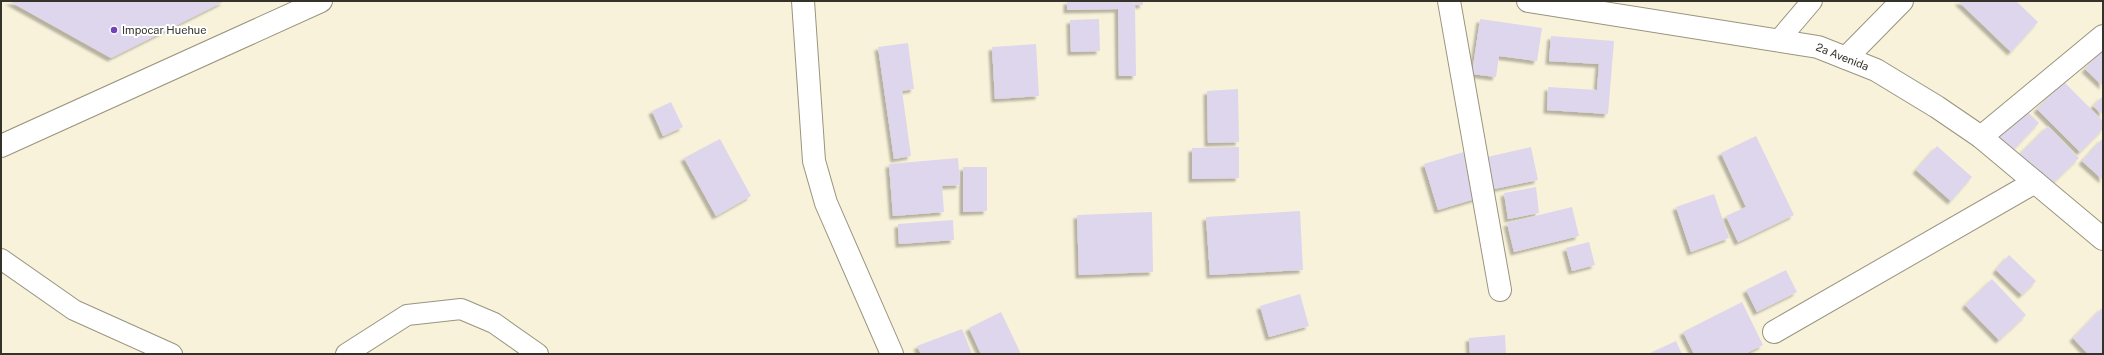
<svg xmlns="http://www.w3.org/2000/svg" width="2104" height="355" font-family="'Public Sans',sans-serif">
	<defs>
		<filter id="shadow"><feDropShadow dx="-3.5" dy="3.5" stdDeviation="1" flood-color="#0004"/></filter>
	</defs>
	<rect width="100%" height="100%" fill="#f8f2da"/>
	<path fill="#ddd6ed" filter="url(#shadow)" d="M9,1H225L111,58Z
		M1067,1H1143V5H1135L1136,76H1119L1118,9L1067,10Z
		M1958,1H2016L2038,22L2011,52Z
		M1099,19L1100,51L1071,52L1070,20Z
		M1480,19L1542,28L1537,61L1499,56L1496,77L1472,74Z
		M1551,36L1614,41L1608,114L1547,110L1548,87L1597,90L1599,64L1549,61Z
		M908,43L914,89L902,91L911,156L894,159L878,47Z
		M1036,44L1039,96L995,99L992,47Z
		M2103,50V86L2085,69Z
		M2064,82L2103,121V129L2080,152L2037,109Z
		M1238,89L1239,142L1208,143L1207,91Z
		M2103,96V115L2093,106Z
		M671,102L683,127L663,136L652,111Z
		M2026,110L2039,123L2012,151L1999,138Z
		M2048,126L2079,158L2051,185L2020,154Z
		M1756,136L1794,215L1738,242L1726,216L1746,207L1721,153Z
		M2103,138V180L2082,161Z
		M720,139L751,196L716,216L684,158Z
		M1937,146L1972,177L1951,201L1916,170Z
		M1239,147V178L1192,179V148Z
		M1531,147L1538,180L1494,189L1487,157Z
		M1464,152L1478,198L1438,210L1424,164Z
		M958,158L960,185L942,186L944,212L893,216L889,164Z
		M963,167H987V211L963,212Z
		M1536,187L1539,213L1508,219L1504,193Z
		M1714,194L1729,238L1691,252L1676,207Z
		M1572,207L1579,236L1514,252L1507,223Z
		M1300,211L1303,270L1210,275L1206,217Z
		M1152,212L1153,272L1079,275L1077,215Z
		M953,220L954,240L899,244L898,224Z
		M1589,242L1595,265L1572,271L1566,248Z
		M2009,255L2036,281L2022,295L1996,270Z
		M1786,270L1797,292L1757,312L1746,290Z
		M1992,279L2026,315L1999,340L1965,305Z
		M1300,294L1309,326L1269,337L1260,306Z
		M1742,302L1763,345L1745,354H1694L1683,332Z
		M2103,307V354H2088L2073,338Z
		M1001,312L1021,354H981L969,328Z
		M962,329L972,354H921L917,346Z
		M1505,335L1506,354H1470L1469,338Z
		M1676,341L1682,354H1648Z"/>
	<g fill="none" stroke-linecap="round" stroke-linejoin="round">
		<defs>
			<path id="service" d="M1778,41L1812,1
				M1,259L74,310L172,354
				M346,354L407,315L461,309L494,323L538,354"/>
			<path id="minor" d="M803,1L814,161L826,203L892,354
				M1449,1L1500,290
				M1846,58L1902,1
				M1981,137L2103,36
				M1774,332L2035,182"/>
			<g id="tertiary">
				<path id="s1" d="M1528,1L1818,47L1876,70L1937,107L1981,137L2103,239"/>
				<path d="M1,146L321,1"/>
			</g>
		</defs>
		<use href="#service" stroke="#99947e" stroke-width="22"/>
		<use href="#minor" stroke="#99947e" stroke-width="24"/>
		<use href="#tertiary" stroke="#99947e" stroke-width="24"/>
		<use href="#service" stroke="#fff" stroke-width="20"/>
		<use href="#minor" stroke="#fff" stroke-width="22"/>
		<use href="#tertiary" stroke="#fff" stroke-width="22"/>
	</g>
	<circle fill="#7442b9" stroke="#fff" stroke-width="1.5" cx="114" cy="30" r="4"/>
	<g text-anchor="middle" stroke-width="4" stroke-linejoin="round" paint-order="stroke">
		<g font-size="11" fill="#343229" stroke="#fff" text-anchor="start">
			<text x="122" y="34">Impocar Huehue</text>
		</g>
		<g font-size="11" fill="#343229" stroke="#fff">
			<text dy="4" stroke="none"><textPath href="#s1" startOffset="320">2a Avenida</textPath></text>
		</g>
	</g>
	<rect width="2104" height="355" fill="none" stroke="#343229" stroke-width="4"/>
</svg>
